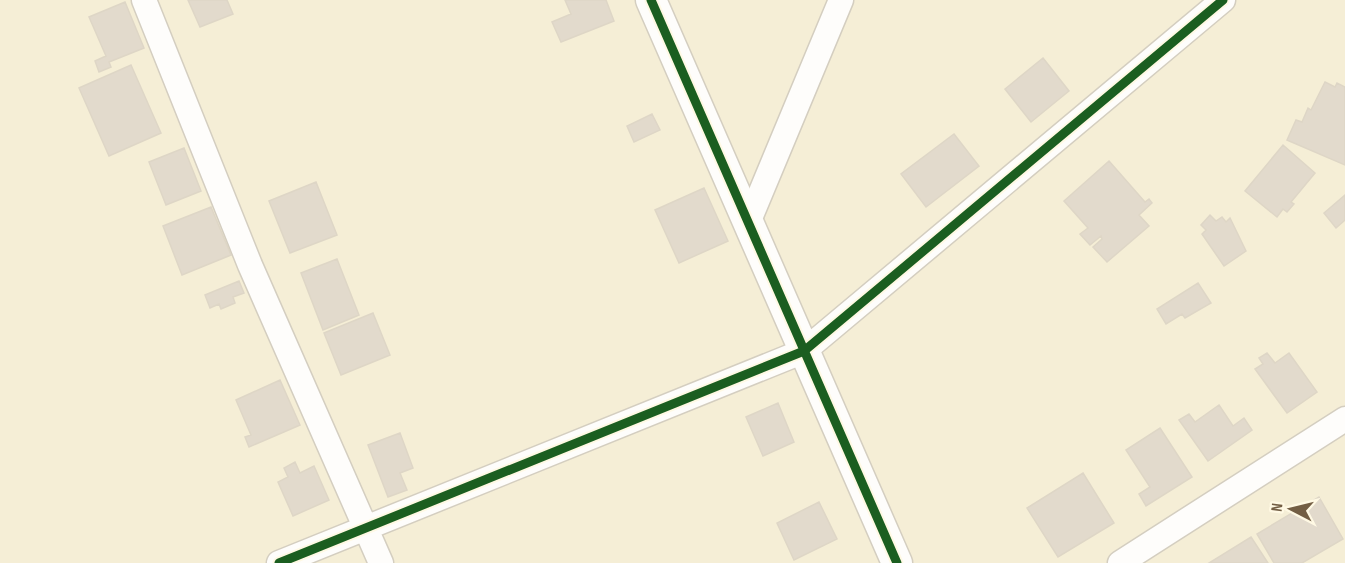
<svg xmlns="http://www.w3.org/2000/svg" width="1345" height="563" font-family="'Sofia Sans Condensed',sans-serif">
	<rect width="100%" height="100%" fill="#f5f2e4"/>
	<path fill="#f5eed6" d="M0,0H1345V563H0Z"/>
	<path fill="#e2dacc" stroke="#ded6c6" stroke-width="1.5" d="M188,0H227L233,14L200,27Z
		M565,0H606L614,21L561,42L552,22L571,14Z
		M125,2L144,48L109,62L111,67L99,72L95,61L106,56L89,17Z
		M1043,58L1069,91L1031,122L1005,89Z
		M131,65L161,133L109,156L79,88Z
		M1325,82L1335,87L1337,83L1345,87V165L1287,140L1296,120L1302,122L1308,108L1311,110Z
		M652,114L660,130L634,142L627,126Z
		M954,134L979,166L926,207L901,174Z
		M1283,145L1315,173L1291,202L1294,204L1287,212L1283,209L1277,217L1245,191Z
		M184,148L201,191L166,205L149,162Z
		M1109,161L1145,202L1149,199L1152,203L1139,215L1149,226L1107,262L1093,247L1102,239L1101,236L1090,245L1080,234L1088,228L1064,201Z
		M316,182L337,235L290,253L269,201Z
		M704,188L728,241L679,263L655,210Z
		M1345,195V220L1336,228L1324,213Z
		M211,207L231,255L182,275L163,226Z
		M1210,215L1216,221L1222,217L1226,222L1230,218L1246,251L1224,266L1202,234L1206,230L1201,225Z
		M337,259L359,315L323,330L301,273Z
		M239,281L244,293L233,297L235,303L221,309L219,304L210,308L205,295Z
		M1198,283L1211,303L1185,318L1182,314L1166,324L1157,309Z
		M373,313L390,355L341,375L324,333Z
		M1267,353L1275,363L1289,353L1317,392L1287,413L1255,369L1263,364L1259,358Z
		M280,380L300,425L249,447L245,437L251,435L236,400Z
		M778,403L794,442L763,456L746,417Z
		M1219,405L1233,426L1244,418L1252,430L1208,461L1179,420L1189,414L1195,422Z
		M1160,428L1192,477L1146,506L1139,494L1150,487L1126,450Z
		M400,433L413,468L400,473L407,490L388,497L368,445Z
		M295,462L300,473L314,466L329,500L293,516L278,482L288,477L284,468Z
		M1083,473L1114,523L1058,557L1027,508Z
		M1319,497L1343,539L1302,563H1274L1257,534Z
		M819,502L837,539L794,560L777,523Z
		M1251,537L1268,563H1209Z"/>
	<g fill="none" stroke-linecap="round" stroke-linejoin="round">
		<defs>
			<path id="minor" d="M144,0L250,265L381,563
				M748,223L841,0
				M279,563L804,351L1223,0
				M1120,563L1345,419"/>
			<path id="tertiary" d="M651,0L897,563"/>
		</defs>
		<use href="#minor" stroke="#d4cec0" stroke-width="27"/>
		<use href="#tertiary" stroke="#d4cec0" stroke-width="33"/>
		<use href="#minor" stroke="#fefdfb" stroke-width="24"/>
		<use href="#tertiary" stroke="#fefdfb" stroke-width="30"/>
		<defs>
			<path id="cycleway" d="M651,0L897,563
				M279,563L804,351L1223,0"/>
		</defs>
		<use href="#cycleway" stroke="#fff9e4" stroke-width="13"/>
		<use href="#cycleway" stroke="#1b5e20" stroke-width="9"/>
	</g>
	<g transform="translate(1291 509) rotate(277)" stroke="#fff9e4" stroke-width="4.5" paint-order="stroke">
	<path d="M0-4.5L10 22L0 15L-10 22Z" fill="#735e44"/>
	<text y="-9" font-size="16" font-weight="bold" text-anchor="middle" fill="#735e44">N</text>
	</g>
</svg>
